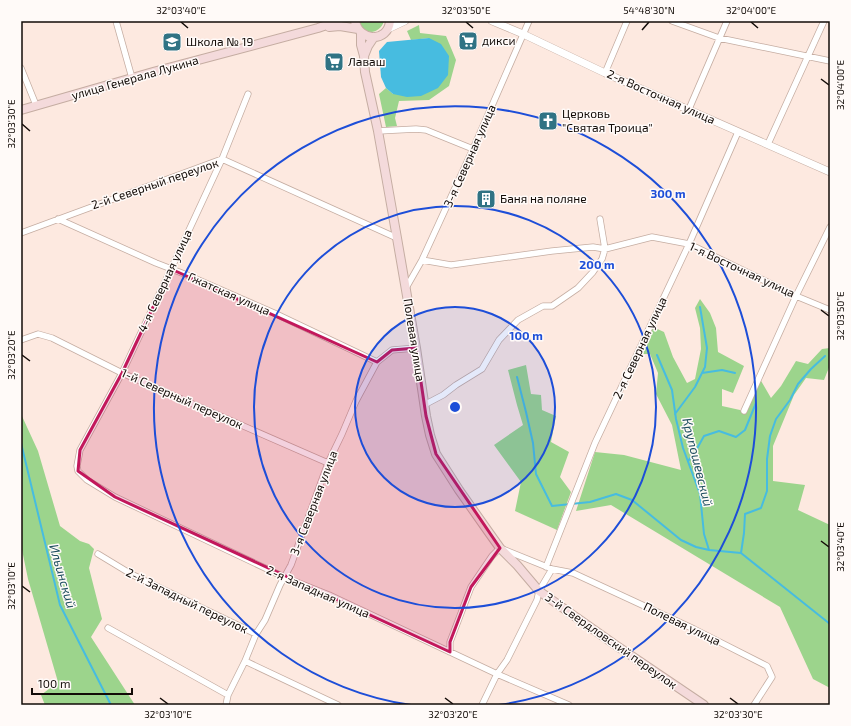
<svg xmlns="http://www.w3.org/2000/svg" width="851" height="726" font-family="'Exo 2',sans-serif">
	<rect width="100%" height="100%" fill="#fde9e0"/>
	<path fill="#9cd48c" d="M360,21H384C380,35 362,36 360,21Z
		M419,25L420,33L446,36L456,60L449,86L429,100L399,101L395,118L397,126L386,127L379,94L386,88L393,94L429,38L411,40L407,31Z
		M700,299L710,313L716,328L718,352L744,366L733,393L722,389V406L740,410L745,414L760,379L771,398L781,386L796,361L808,364L822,349L830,348V365L824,380L806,378L794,395L773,446V481L805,485L798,510L830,525V688L813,679L780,607L611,505L576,511L595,452L624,455L681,470L672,425L656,394L658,373L650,354H641L653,327L664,332L673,357L687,383L695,379L701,349L700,328L695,308Z
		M526,365L531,394L541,395L542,410L556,416L551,442L569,452L560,477L571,492L557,530L515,511L521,482L494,445L523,425L517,405L508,370Z
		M21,414L38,451L60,526L80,541L89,544L94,549L89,568L102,619L91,637L135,705H45L41,695L58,682L28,579L21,545Z"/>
	<path fill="#47bce0" d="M429,38L441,44L449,56L448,75L438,88L421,96L407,97L393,94L386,88L381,77L379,51L387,42Z"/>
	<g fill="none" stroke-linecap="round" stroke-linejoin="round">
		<path stroke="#47bce0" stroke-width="2" d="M657,355L672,390L676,419L683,448L700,494L704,534L709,550L741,553L830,624
			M702,373L722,370L735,373
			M517,377L526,412L533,443L536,474L552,506L590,502L616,494L632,500L681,540L696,547L709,550
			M675,414L695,387L705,367L707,348L700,307
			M21,443L60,605L111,705
			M688,461L694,454L704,436L719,431L736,437L745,430L756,403
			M741,553L744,533L745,514L761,508L767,491V459L770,436L776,419L790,400L798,384L811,369L825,356"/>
		<defs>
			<path id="minor" d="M116,21L132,78
				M672,21L719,38L830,61
				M21,68L36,105
				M605,73L627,21
				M248,94L222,159L171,269L122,373L80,450L77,466L78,471L87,480L115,497L284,577L329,595L497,674L569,705
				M689,109L727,21
				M378,131L416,129L426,130L473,149
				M768,144L824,21
				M58,219L156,263L187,275L274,313L377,362
				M21,233L222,159L397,238
				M422,260L451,265L552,251L593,247L605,249L652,237L689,244L796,296L830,310
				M406,288L422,260L473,149L529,21
				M21,340L38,334L52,338L122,373L328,463
				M424,405L443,395L456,385L482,369L499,340L518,320L543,306H552L578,288L593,272L602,259L605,249L600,219
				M744,411L796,296L830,227
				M98,554L131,574L256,634
				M546,567L595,443L689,244L738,132
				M552,569L573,573L694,629L767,666L772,677L754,705
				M108,628L228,695
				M450,652V642L471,587L492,556L500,548L552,569L539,591L537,600L507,660L497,674L482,705
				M245,661L338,705
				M226,705L228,695L245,661L256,634L265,620L280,585L291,565L328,463L342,434L356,401L377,362L392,350L416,348"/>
			<path id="tertiary" d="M492,21L523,34L605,73L830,172
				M388,29L405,21"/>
			<path id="secondary" d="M355,21C359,42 388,43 390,21
				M329,27L340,26L358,29
				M361,33V45L364,56L365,72L378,131L397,238L416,348L426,416L430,435L436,454L459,490L490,534L500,548L517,565L539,591L614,644L704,705
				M364,56L368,46L374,37
				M21,110L153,72L236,50L318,28L338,21"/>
		</defs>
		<use href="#minor" stroke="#c5ada2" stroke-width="7"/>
		<use href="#tertiary" stroke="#c5ada2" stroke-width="8"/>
		<use href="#secondary" stroke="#c5ada2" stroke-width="10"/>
		<use href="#minor" stroke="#fff" stroke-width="5.5"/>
		<use href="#tertiary" stroke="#fff" stroke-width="7"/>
		<use href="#secondary" stroke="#f4dadb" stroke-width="8"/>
	</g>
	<path fill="#c2185b" fill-opacity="0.2" stroke="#c2185b" stroke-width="3" stroke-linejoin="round" d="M171,269L377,362L392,350L416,348L426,416L436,454L500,548L471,587L450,642V652L115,497L78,471L80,450L122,373Z"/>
	<path fill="none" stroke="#120b07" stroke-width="1.5" d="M181,22L188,28M466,22L473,28M751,22L758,28M642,30L649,22M821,79L829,85M22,124L30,131M821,310L829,316M22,355L30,361M821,541L829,547M22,586L30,592M160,698L168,704M445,698L453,704M730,698L738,704"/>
	<circle cx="455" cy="407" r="100" fill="#1d4ed8" fill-opacity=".12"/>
	<g fill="none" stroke="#1d4ed8" stroke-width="2">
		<circle cx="455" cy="407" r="100"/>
		<circle cx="455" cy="407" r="201"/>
		<path d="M411 705A301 301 0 1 1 499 705"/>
	</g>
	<defs>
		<symbol id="supermarket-square" viewBox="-11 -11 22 22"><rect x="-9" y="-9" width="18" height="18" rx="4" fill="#307384" stroke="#fffaf8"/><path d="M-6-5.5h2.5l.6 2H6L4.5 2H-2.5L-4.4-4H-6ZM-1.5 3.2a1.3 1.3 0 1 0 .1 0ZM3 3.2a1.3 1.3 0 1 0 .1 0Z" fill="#fff"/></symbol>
		<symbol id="school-square" viewBox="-11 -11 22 22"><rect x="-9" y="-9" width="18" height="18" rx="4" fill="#307384" stroke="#fffaf8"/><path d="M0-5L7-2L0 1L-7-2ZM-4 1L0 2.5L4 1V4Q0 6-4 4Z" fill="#fff"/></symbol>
		<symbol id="church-square" viewBox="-11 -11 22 22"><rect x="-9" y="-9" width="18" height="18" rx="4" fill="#307384" stroke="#fffaf8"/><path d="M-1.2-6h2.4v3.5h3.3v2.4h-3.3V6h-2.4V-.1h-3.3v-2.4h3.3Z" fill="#fff"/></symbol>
		<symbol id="building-square" viewBox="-11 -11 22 22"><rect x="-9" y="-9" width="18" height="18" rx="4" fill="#307384" stroke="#fffaf8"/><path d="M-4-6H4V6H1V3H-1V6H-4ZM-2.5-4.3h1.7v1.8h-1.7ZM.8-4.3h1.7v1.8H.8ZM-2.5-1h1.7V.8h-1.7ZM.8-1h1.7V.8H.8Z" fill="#fff"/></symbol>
	</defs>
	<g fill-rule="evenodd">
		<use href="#supermarket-square" x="457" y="30" width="22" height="22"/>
		<use href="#school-square" x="161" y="31" width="22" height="22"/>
		<use href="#supermarket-square" x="323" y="51" width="22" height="22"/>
		<use href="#church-square" x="537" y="110" width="22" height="22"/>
		<use href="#building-square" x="475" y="188" width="22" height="22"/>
	</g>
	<g text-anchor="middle" stroke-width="3" stroke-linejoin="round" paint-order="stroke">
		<g font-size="12" fill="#120b07" stroke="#fffaf8" text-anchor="start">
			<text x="482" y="45">дикси</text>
			<text x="186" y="46">Школа № 19</text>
			<text x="348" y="66">Лаваш</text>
			<text x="562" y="118">Церковь<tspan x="562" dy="14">"Святая Троица"</tspan></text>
			<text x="500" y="203">Баня на поляне</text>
		</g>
		<g font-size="12" fill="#120b07" stroke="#fffaf8">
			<text transform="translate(135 78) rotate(-16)" y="4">улица Генерала Лукина</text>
			<text transform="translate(661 97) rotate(24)" y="4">2-я Восточная улица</text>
			<text transform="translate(470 156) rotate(-66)" y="4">3-я Северная улица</text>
			<text transform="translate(155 184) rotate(-19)" y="4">2-й Северный переулок</text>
			<text transform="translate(742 270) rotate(25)" y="4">1-я Восточная улица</text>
			<text transform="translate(165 281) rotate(-65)" y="4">4-я Северная улица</text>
			<text transform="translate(229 294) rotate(24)" y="4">Гжатская улица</text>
			<text transform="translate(414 340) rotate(81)" y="4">Полевая улица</text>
			<text transform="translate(640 348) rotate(-65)" y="4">2-я Северная улица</text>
			<text transform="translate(182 399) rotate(24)" y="4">1-й Северный переулок</text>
			<text transform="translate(314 503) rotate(-69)" y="4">3-я Северная улица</text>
			<text transform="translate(318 592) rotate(24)" y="4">2-я Западная улица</text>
			<text transform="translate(187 601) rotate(26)" y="4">2-й Западный переулок</text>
			<text transform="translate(682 624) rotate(26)" y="4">Полевая улица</text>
			<text transform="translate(611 641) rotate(35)" y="4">3-й Свердловский переулок</text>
		</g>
		<g font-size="13" font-style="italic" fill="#205060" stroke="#fffaf8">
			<text transform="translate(698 462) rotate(76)" y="5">Крупошевский</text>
			<text transform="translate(63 576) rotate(74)" y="5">Ильинский</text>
		</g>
	</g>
	<circle cx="455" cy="407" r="6" fill="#1d4ed8" stroke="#fffaf8" stroke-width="2"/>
	<g font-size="12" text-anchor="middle" font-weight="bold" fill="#1d4ed8" stroke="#fffaf8" stroke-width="3" stroke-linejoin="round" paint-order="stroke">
		<text x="668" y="198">300 m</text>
		<text x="597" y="269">200 m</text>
		<text x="526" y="340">100 m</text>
	</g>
	<rect width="851" height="726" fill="none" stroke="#fffaf8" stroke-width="44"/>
	<path d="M32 688v6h100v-6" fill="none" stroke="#120b07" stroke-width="2"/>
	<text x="38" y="688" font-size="12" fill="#120b07" stroke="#fffaf8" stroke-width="3" paint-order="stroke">100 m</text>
	<rect x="22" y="22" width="807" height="682" fill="none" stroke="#120b07" stroke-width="1.5"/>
	<g font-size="10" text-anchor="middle" fill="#120b07">
		<text x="181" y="14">32°03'40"E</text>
		<text x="466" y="14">32°03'50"E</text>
		<text x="649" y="14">54°48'30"N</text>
		<text x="751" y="14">32°04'00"E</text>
		<text transform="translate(840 85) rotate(-90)" y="4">32°04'00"E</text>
		<text transform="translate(11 124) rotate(-90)" y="4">32°03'30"E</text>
		<text transform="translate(840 316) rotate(-90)" y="4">32°03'50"E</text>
		<text transform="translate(11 355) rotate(-90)" y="4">32°03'20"E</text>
		<text transform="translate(840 547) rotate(-90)" y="4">32°03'40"E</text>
		<text transform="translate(11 586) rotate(-90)" y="4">32°03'10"E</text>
		<text x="168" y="718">32°03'10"E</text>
		<text x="453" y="718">32°03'20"E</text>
		<text x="738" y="718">32°03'30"E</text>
	</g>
</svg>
